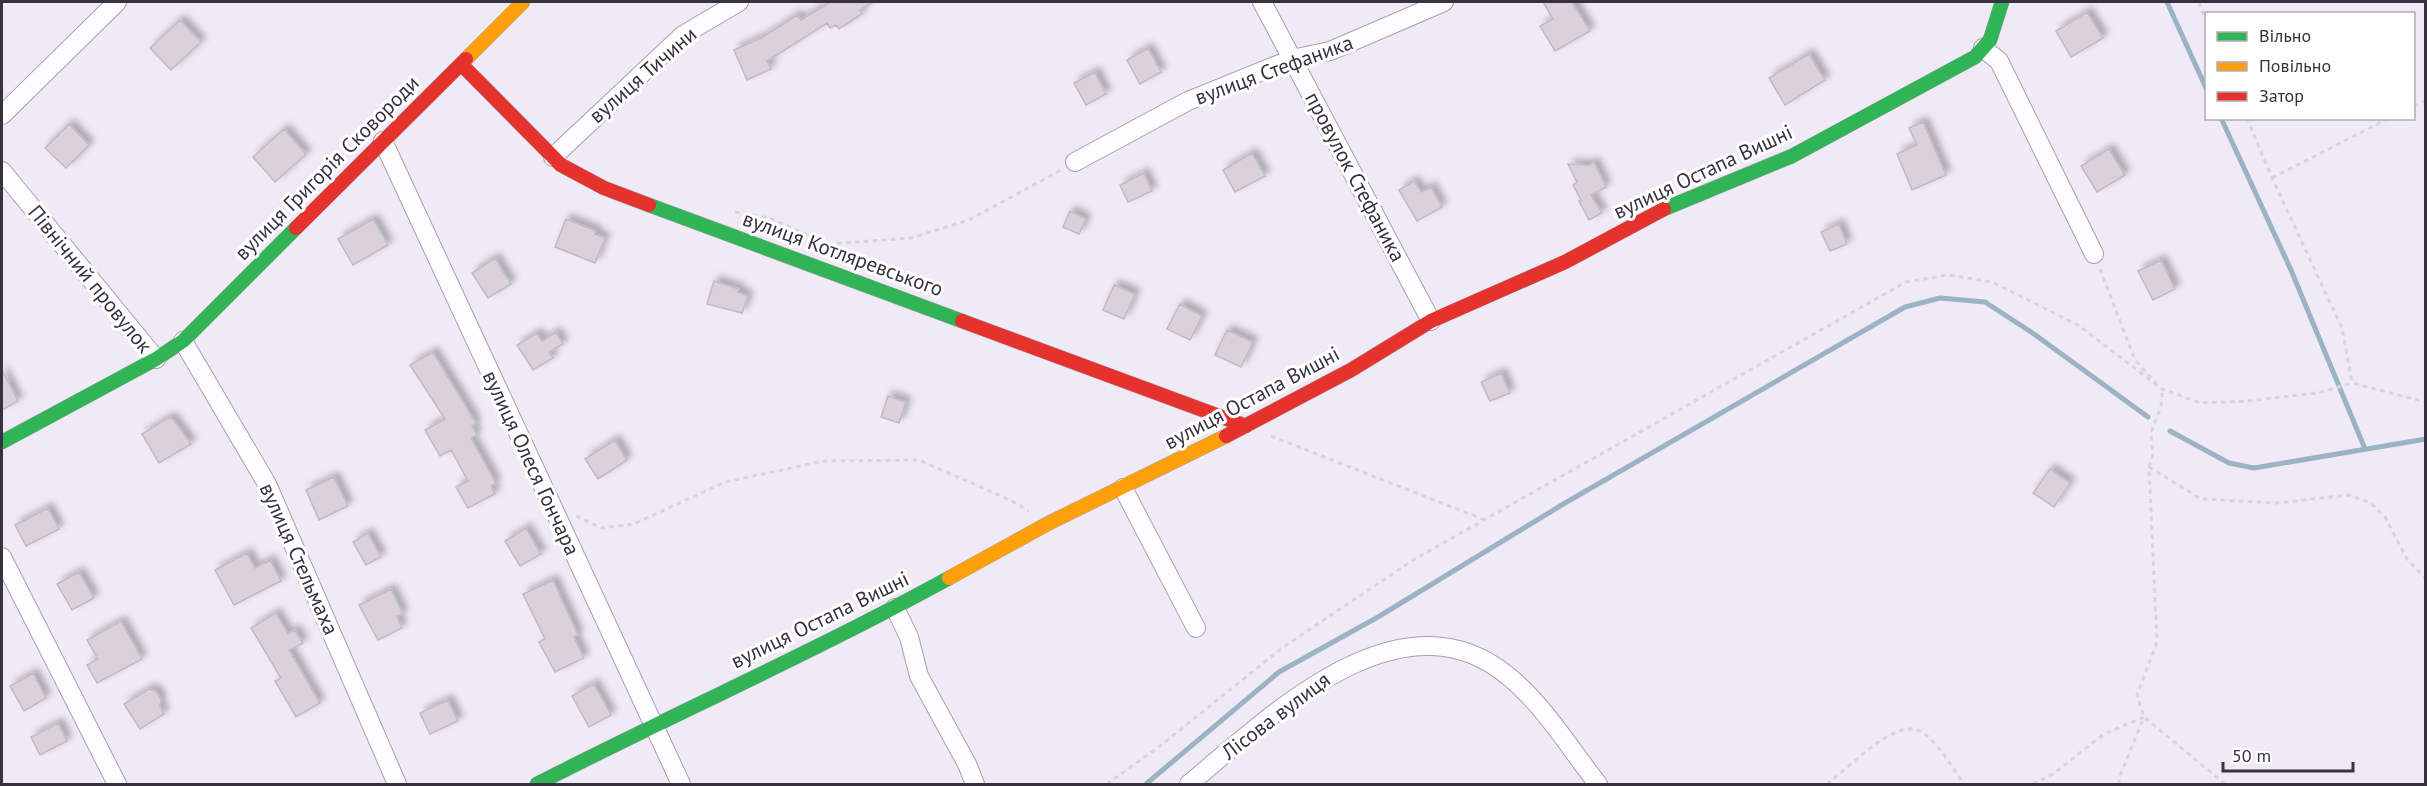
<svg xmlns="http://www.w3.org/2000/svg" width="2427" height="786" font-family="'PT Sans',sans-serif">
	<defs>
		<filter id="shadow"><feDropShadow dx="5" dy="-5" stdDeviation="3" flood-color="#0004"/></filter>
	</defs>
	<rect width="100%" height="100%" fill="#efeaf6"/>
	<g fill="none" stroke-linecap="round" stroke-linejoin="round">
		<path stroke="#9bb3c4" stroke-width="5" d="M2167,2L2206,88
			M2221,118L2291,270L2365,449
			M2170,431L2229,463L2254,468L2426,439
			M1146,784L1279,672L1378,617L1565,503L1905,307L1940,298L1985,302L2034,334L2148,417"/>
	</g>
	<path fill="#dad1db" stroke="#c2bac3" stroke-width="1.5" filter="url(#shadow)" d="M830,2H873L860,10L862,14L839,29L836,25L830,28L827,23L767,61L771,69L747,80L734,50L763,37L797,15L801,20Z
		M1543,2H1572L1590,31L1555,51L1540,26L1553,19Z
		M2087,12L2103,38L2071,57L2056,31Z
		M180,20L201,42L171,70L150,48Z
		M1148,48L1161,72L1140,84L1127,60Z
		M1809,54L1825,80L1785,105L1769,78Z
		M1095,72L1106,94L1086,105L1074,83Z
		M1923,122L1946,175L1912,190L1897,154L1917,145L1909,128Z
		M69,124L89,145L66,168L45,148Z
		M284,129L306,154L275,182L253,157Z
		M2109,149L2125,175L2097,192L2081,166Z
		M1252,153L1265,176L1235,192L1223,170Z
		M1594,162L1606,187L1591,195L1602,213L1589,220L1579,201L1581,200L1573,185L1577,182L1568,164L1589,165Z
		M1144,173L1152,191L1128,202L1120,185Z
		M1414,181L1421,192L1431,187L1442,207L1417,221L1399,190Z
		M1070,211L1086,219L1079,234L1063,227Z
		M373,219L388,245L353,265L338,239Z
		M566,219L596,231L595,234L605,238L595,263L555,247Z
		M1839,224L1847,244L1830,251L1821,232Z
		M495,258L511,284L488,298L472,273Z
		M2161,260L2175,289L2153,300L2138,271Z
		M714,281L739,289L738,292L748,296L742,313L707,304Z
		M1114,285L1135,294L1124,319L1103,310Z
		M1180,304L1202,316L1190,340L1167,329Z
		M1227,330L1253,342L1241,367L1215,355Z
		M556,332L563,344L549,352L553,358L533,370L517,345L537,333L542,341Z
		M433,352L476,423L472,426L477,435L471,438L496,483L491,486L495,494L468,508L456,487L468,481L451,450L440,456L425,430L445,419L410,365Z
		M2,370L18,401L2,410Z
		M1501,373L1510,393L1490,401L1481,382Z
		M888,396L906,402L899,423L881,417Z
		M168,418L173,419L191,444L159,463L142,434Z
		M615,440L627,460L598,479L585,459Z
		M2050,469L2070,483L2054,507L2033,493Z
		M334,477L348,506L319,520L306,490Z
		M48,508L59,529L26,546L15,525Z
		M526,528L541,554L520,566L505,541Z
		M368,533L381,557L366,565L353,542Z
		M247,553L255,568L270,560L281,581L234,605L215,570Z
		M79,572L94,598L72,610L57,584Z
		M553,580L578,635L574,637L584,658L555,672L539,642L545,639L523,594Z
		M391,589L403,614L397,616L402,628L378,640L359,605Z
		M276,613L288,634L295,630L303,643L289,650L320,703L296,717L275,681L281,678L251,628Z
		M121,621L142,659L97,683L87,665L98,659L87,640Z
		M33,673L46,698L24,711L10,686Z
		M594,684L611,715L589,727L572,696Z
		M149,689L156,691L161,700L160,706L164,714L140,729L124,704Z
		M448,700L458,721L430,734L420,713Z
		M58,723L67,741L40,755L31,737Z"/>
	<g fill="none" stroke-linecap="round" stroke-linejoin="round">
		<defs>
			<path id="street" d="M1262,2L1431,321
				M1983,48L1999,61L2094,254
				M2,115L117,2
				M383,141L681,784
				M553,157L683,35L739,2
				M1075,162L1188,101L1292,59L1330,51L1444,2
				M2,171L156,359
				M183,341L267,484L397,784
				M1123,488L1196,628
				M2,557L117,784
				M895,608L909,637L919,676L967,764L975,784
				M1189,784C1269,718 1400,587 1508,676C1544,705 1570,749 1598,784"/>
			<path id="fast" d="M649,205L962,321
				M1664,209L1792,156L1975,57L1990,40L2002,2
				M2,442L156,359L183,341L296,228
				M537,784C674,714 814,652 949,578"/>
			<path id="slow" d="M466,59L523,2
				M949,578L1049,523L1226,436"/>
			<path id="jam" d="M461,64L561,165L604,188L649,205
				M296,228L466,59
				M962,321L1246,426
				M1226,436L1351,370L1431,321L1565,262L1664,209"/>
		</defs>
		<use href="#street" stroke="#a6a1ac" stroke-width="20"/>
		<use href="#fast" stroke="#a6a1ac" stroke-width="15"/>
		<use href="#slow" stroke="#a6a1ac" stroke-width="15"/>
		<use href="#jam" stroke="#a6a1ac" stroke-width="15"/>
		<path stroke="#d6d5d8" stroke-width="3" stroke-dasharray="4.5 4.5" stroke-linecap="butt" d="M2199,2L2206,21
			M2414,106L2426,100
			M2247,118L2272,178L2342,328L2352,383
			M2272,178L2389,118
			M735,212L769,218L829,244L911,238L969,220L1061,170
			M2100,269L2135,360L2156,383
			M1271,436L1485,520
			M2149,467C2157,451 2149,444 2152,430C2157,414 2165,405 2161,388
			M576,516L602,528L634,524L725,482L824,461L919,460L1010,500L1029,511
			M1107,784L1160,746L1282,648L1413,560L1906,282L1949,275L1992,282L2078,325L2162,389L2200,403L2247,401L2318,393L2352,383L2426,402
			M1827,784C1847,770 1894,718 1920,731C1938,741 1952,768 1964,784
			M2033,784L2053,774L2104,734L2144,717
			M2119,784V778L2144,717
			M2225,784L2144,717L2137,695L2157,642L2149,467L2201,499L2277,503L2348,495L2371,503L2385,517L2407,559L2426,579"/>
		<use href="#street" stroke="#fdfcfe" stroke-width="18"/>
		<use href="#fast" stroke="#30b455" stroke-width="14"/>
		<use href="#slow" stroke="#ff9f0a" stroke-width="14"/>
		<use href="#jam" stroke="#e5322d" stroke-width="14"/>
	</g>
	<g text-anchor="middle" stroke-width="6" stroke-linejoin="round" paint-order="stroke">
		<g font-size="21" fill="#38323f" stroke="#fff">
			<text transform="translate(1274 70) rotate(-20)" y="7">вулиця Стефаника</text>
			<text transform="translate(643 75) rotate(-41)" y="7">вулиця Тичини</text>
			<text transform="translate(327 168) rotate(-45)" y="7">вулиця Григорія Сковороди</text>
			<text transform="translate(1703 172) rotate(-25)" y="7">вулиця Остапа Вишні</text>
			<text transform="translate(1355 177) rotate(62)" y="7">провулок Стефаника</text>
			<text transform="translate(843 254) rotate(20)" y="7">вулиця Котляревського</text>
			<text transform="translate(90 279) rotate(51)" y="7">Північний провулок</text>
			<text transform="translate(1252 398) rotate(-28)" y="7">вулиця Остапа Вишні</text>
			<text transform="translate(531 463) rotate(65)" y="7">вулиця Олеся Гончара</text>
			<text transform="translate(299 559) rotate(66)" y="7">вулиця Стельмаха</text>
			<text transform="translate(820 620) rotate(-26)" y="7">вулиця Остапа Вишні</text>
			<text transform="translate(1276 716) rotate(-37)" y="7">Лісова вулиця</text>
		</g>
	</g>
	<rect width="2427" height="786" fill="none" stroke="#38323f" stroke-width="6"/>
	<rect x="2205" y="12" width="210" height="108" fill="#ffffff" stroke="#afadb2" stroke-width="1.5"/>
	<rect x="2217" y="32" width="30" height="9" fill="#30b455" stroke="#afadb2" stroke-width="1.5"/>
	<text x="2259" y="42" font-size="18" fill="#38323f">Вільно</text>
	<rect x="2217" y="62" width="30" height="9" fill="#ff9f0a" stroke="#afadb2" stroke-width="1.5"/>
	<text x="2259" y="72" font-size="18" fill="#38323f">Повільно</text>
	<rect x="2217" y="92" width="30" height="9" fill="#e5322d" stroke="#afadb2" stroke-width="1.5"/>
	<text x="2259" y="102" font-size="18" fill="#38323f">Затор</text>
	<path d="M2223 762v9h130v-9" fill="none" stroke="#38323f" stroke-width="3"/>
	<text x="2232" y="762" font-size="18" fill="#38323f" stroke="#ffffff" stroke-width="4.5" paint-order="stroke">50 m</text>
</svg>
